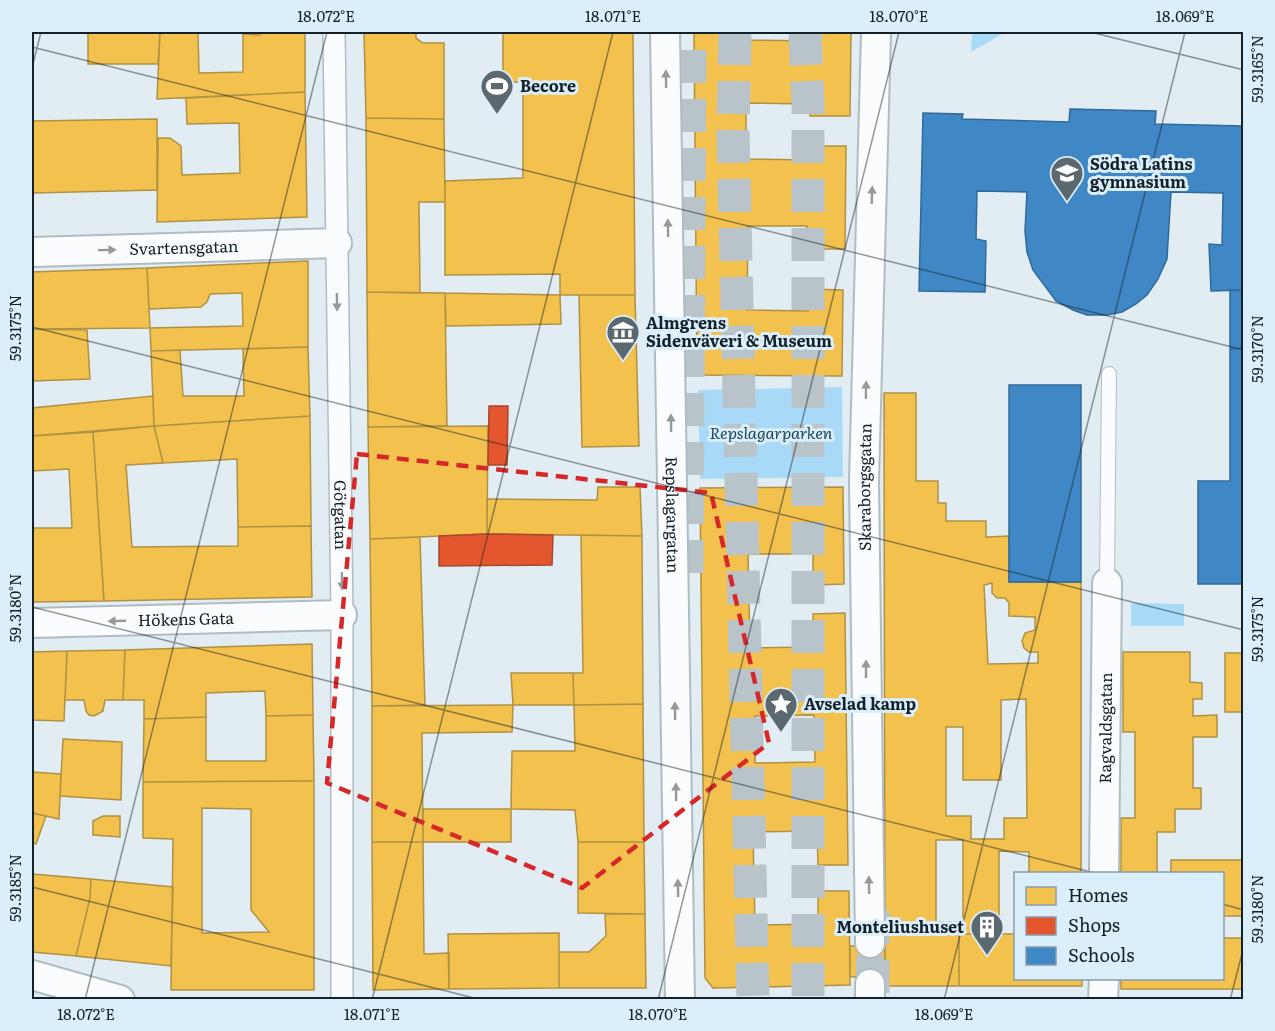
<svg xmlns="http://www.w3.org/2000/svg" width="1275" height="1031" font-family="Literata,serif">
	<rect width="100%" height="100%" fill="#e2edf3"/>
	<path fill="#a8daf7" d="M972,32H1006L971,52Z
		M842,387L843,477L700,479L698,390Z
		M1131,603L1184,604V626H1131Z"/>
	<path fill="#f2c14e" stroke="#af9143" stroke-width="1.5" fill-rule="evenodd" d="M88,32H160L158,64H88Z
		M160,32H198L199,73L243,72V34L260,35V32H305V92L157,99Z
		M364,32H416V38L423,43H444V119L366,118Z
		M503,32H633L635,295H560V274L445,275V181L523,178V82H503Z
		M694,32H741V40L816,41V32H851L850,116H810V104L746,103V159L812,160V146H846L845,249H807V226H748L747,310L808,311V289L843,290L842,376L697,375Z
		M305,92L307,217L157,222L158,138H170L181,146L182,175L240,173L239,123L187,124L186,98Z
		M366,118L444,119L445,202H419L420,293L367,292Z
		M157,119V190L32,193V121Z
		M308,261V347L151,351L150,328L243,326L242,293L210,294L207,302L201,307L149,309L147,268Z
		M147,268L150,328L32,329V272Z
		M367,292L445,293L447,426L368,427Z
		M445,293L560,295L561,324L446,326Z
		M579,295H635L639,446L582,447Z
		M32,329L87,330L90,379L32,381Z
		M308,347L310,416L154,426L151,351L180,350L183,396H244L243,349Z
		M884,393H916V481H938V503H946V521H986V537L1009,536V582H1081V874H1029V852L999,851V934H959V986H885ZM992,583V593L997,598H1005L1009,603V616L1035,617V630L1025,633L1022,641L1024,648L1029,652H1038V663L988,664L984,585ZM1026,699L1027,818H1004V839H971V816H946V727H963V780H1001V700ZM936,840H963V922H936Z
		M153,396L154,426L32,436V408Z
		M310,416L311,526L238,527L237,459L163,463L154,426Z
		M154,426L163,463L126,465L132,547L238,546V527L311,526L312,597L104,601L93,432Z
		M488,426L487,534L370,539L368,427Z
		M93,432L104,601L32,602V528H72L69,469L32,471V436Z
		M598,487H640L642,536L487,534V499L597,500Z
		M843,487L844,584L813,585V554H748L750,648L814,647L813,614L845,613L848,865H818L817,831L753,832L755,925L818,924V891H849L850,985L713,988L705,978L700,488ZM814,715L815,762L755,763V716Z
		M581,535L642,536L643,704L574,705L573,673H583Z
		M420,537L425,705L372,706L370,539Z
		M312,644L313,715L266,716L265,691L206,693V717L144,719V700H123L125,650Z
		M125,650L123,700H105L103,711L94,716L89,715L86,711L84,700H65L67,651Z
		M67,651L64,721L32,720V652Z
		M1123,652H1190V682L1202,683V699H1193V716L1217,715V737H1193V788H1201V809H1175V832H1157V874H1121V818H1135V732H1123Z
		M1225,653H1244V712H1225Z
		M511,673H573L574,705H513Z
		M643,704L644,842H578L575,810L511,809L512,751H575L574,705Z
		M513,705L512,732L422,733L423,842H372V706Z
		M313,715L314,781L143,782L144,719L206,717V761H266V716Z
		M63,739L122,742L121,800L60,796Z
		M32,772L61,774L59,819L32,813Z
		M314,781V990H171L173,839L143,838V782ZM202,808L251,809V910L269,932L202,933Z
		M423,809H511V842H423Z
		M32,813L46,816L36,844L32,842Z
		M103,816H120V837L93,835V821Z
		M372,842H423L424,954L449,953V989L373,990Z
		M578,842H644L645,914L578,913Z
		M1171,860H1244V916H1222V874H1171Z
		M32,874L91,879L90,898L76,956L32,952Z
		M91,879L173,887L171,966L76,956L90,898Z
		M605,914H645L646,988H559V952H589L606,936Z
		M559,933V988L449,989L448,934Z
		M959,934H1016V978H1082V986H959Z
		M1222,938H1244V989H1121V978H1222Z
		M850,946H885V976L850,977Z"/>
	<path fill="#e4572e" stroke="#a6472c" stroke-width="1.5" d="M489,406H508L507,465H488Z
		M487,534L553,535L552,565L439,566V536Z"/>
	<path fill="#3f88c5" stroke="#326996" stroke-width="1.5" d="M1070,109L1156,111L1155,124L1244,126V290L1211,291L1209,244L1222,245L1223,193L1171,192L1167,259L1158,279L1147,295L1136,304L1122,312L1107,315H1087L1073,310L1056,301L1033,270L1027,252L1025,231L1027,192L977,191L976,239L986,241L985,292L919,291L923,113L963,114L962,119L1069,122Z
		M1230,290H1244V348L1230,349Z
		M1244,348V584H1198V481H1230V349Z
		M1009,385H1081V582H1009Z"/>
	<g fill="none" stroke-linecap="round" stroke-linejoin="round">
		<path stroke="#b9c4ca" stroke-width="28" stroke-dasharray="28 14" stroke-linecap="butt" d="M870,984V943"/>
		<path stroke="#b9c4ca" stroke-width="33" stroke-dasharray="33 16" stroke-linecap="butt" d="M687,573L690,32
			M873,911V1000"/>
		<path stroke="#b9c4ca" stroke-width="33" stroke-dasharray="33 16" stroke-linecap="butt" d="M735,32L733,133L753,1000
			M805,32L808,103V1000"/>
		<defs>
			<path id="service" d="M1107,583L1109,374"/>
			<g id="pedestrian">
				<path id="s1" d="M334,32L342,615V1000"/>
			</g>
			<g id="minor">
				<path id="s2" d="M665,32L680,1000"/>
				<path id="s3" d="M32,252L337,243"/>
				<path id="s4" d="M32,623L342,615"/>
				<path id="s5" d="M1104,874L1107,583"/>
				<path id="s6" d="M870,943L864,481L876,32"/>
				<path d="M32,975L120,1000"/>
				<path d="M870,984V1000"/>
				<path d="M1103,1000L1104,978"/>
			</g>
		</defs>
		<use href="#service" stroke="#b0bcc3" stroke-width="16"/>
		<use href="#pedestrian" stroke="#b0bcc3" stroke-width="24"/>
		<use href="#minor" stroke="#b0bcc3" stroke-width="32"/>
		<use href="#service" stroke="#fbfcfd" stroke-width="14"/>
		<use href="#pedestrian" stroke="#fbfcfd" stroke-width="21"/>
		<use href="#minor" stroke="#fbfcfd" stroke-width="28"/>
	</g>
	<defs><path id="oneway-solid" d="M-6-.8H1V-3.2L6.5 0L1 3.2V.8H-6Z" transform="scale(1.5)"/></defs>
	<g fill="#93999d">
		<use href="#oneway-solid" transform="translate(666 79) rotate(-91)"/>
		<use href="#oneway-solid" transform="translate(872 195) rotate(-88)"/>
		<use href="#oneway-solid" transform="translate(668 228) rotate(-91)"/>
		<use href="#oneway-solid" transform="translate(107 250) rotate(-1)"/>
		<use href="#oneway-solid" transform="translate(337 302) rotate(89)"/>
		<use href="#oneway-solid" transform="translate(866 390) rotate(-89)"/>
		<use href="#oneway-solid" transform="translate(671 423) rotate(-91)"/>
		<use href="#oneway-solid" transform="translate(342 581) rotate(89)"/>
		<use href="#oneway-solid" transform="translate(117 621) rotate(178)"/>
		<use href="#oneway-solid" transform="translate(866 669) rotate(-90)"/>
		<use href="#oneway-solid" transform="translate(675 711) rotate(-91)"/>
		<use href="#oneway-solid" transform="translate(676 792) rotate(-91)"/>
		<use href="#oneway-solid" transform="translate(869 885) rotate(-91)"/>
		<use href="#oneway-solid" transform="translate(678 888) rotate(-91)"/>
	</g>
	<path fill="none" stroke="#d62828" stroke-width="4.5" stroke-dasharray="12 8" stroke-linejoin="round" d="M357,454L711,493L769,743L582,888L327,783Z"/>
	<path fill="none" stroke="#142128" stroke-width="1.5" stroke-opacity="0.45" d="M1090,32L1244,70M32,47L1244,350M32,68L41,32M32,327L1244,630M32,607L1099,874M32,887L482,1000M1222,904L1244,910M85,1000L327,32M372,1000L613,32M658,1000L899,32M944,1000L1185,32M1230,1000L1244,946"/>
	<defs>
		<symbol id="stadium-pin" viewBox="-11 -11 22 30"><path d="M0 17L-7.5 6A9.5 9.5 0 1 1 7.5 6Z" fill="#5c686f" stroke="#daeefb"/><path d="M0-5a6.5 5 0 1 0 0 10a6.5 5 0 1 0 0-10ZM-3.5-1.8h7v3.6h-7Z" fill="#fff"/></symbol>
		<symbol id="school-pin" viewBox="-11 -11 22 30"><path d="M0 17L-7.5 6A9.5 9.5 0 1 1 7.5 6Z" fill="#5c686f" stroke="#daeefb"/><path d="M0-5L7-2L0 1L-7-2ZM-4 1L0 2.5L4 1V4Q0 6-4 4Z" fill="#fff"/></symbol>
		<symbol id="museum-pin" viewBox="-11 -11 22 30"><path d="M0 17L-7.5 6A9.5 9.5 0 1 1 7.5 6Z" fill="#5c686f" stroke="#daeefb"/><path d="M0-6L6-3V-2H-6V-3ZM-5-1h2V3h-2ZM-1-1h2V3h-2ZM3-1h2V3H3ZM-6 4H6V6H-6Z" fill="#fff"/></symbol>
		<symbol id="sight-pin" viewBox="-11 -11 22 30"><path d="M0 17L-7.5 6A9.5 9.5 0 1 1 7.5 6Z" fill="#5c686f" stroke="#daeefb"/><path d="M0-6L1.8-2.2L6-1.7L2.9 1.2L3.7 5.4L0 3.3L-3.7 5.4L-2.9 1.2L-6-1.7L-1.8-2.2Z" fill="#fff"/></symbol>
		<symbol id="building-pin" viewBox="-11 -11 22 30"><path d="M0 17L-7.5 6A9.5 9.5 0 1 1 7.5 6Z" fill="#5c686f" stroke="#daeefb"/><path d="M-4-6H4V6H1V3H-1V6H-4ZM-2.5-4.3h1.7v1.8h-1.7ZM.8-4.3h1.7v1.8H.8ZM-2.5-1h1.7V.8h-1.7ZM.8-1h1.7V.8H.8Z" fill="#fff"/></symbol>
	</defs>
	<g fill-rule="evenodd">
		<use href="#stadium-pin" x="478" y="67" width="38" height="52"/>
		<use href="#school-pin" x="1048" y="154" width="38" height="52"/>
		<use href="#museum-pin" x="604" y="313" width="38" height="52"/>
		<use href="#sight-pin" x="762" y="685" width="38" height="52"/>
		<use href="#building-pin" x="968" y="908" width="38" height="52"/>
	</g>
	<g text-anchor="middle" stroke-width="6" stroke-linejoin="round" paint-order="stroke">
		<g font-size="16" font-weight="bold" fill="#142128" stroke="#daeefb" text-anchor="start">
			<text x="520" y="92">Becore</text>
			<text x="1090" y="170">Södra Latins<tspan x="1090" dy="18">gymnasium</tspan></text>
			<text x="646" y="329">Almgrens<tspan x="646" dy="18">Sidenväveri &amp; Museum</tspan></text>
			<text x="804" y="710">Avselad kamp</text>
			<text x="964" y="933" text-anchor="end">Monteliushuset</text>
		</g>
		<g font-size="16" fill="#142128" stroke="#daeefb">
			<text dy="6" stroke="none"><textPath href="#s3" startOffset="152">Svartensgatan</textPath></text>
			<text dy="6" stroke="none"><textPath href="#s6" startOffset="456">Skaraborgsgatan</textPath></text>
			<text dy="6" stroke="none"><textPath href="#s1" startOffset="483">Götgatan</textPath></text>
			<text dy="6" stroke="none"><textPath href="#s2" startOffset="483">Repslagargatan</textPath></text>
			<text dy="6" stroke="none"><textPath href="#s4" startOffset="154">Hökens Gata</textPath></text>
			<text dy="6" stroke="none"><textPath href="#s5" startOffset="146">Ragvaldsgatan</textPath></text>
		</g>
		<g font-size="16" font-style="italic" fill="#1a445b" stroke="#daeefb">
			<text x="771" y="439">Repslagarparken</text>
		</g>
	</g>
	<rect width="1275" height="1031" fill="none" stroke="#daeefb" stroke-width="66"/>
	<rect x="1014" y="872" width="210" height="108" fill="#daeefb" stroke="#8b9ca7" stroke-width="1.5"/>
	<rect x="1026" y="887" width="30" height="18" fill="#f2c14e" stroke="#8b9ca7" stroke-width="1.5"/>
	<text x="1068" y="902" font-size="18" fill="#142128">Homes</text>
	<rect x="1026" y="917" width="30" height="18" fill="#e4572e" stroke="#8b9ca7" stroke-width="1.5"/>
	<text x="1068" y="932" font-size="18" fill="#142128">Shops</text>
	<rect x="1026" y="947" width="30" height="18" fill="#3f88c5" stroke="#8b9ca7" stroke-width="1.5"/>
	<text x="1068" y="962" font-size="18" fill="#142128">Schools</text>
	<rect x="33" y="33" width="1209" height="965" fill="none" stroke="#142128" stroke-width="2"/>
	<g font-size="15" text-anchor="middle" fill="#142128">
		<text x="326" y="22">18.072°E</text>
		<text x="613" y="22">18.071°E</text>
		<text x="899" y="22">18.070°E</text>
		<text x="1185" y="22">18.069°E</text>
		<text transform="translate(1258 69) rotate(-90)" y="5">59.3165°N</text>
		<text transform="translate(16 328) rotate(-90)" y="5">59.3175°N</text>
		<text transform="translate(1258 349) rotate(-90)" y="5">59.3170°N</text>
		<text transform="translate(16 608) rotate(-90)" y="5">59.3180°N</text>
		<text transform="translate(1258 629) rotate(-90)" y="5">59.3175°N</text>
		<text transform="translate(16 888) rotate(-90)" y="5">59.3185°N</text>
		<text transform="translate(1258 909) rotate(-90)" y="5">59.3180°N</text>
		<text x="86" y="1020">18.072°E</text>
		<text x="372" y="1020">18.071°E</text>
		<text x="658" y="1020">18.070°E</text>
		<text x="944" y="1020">18.069°E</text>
	</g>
</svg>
